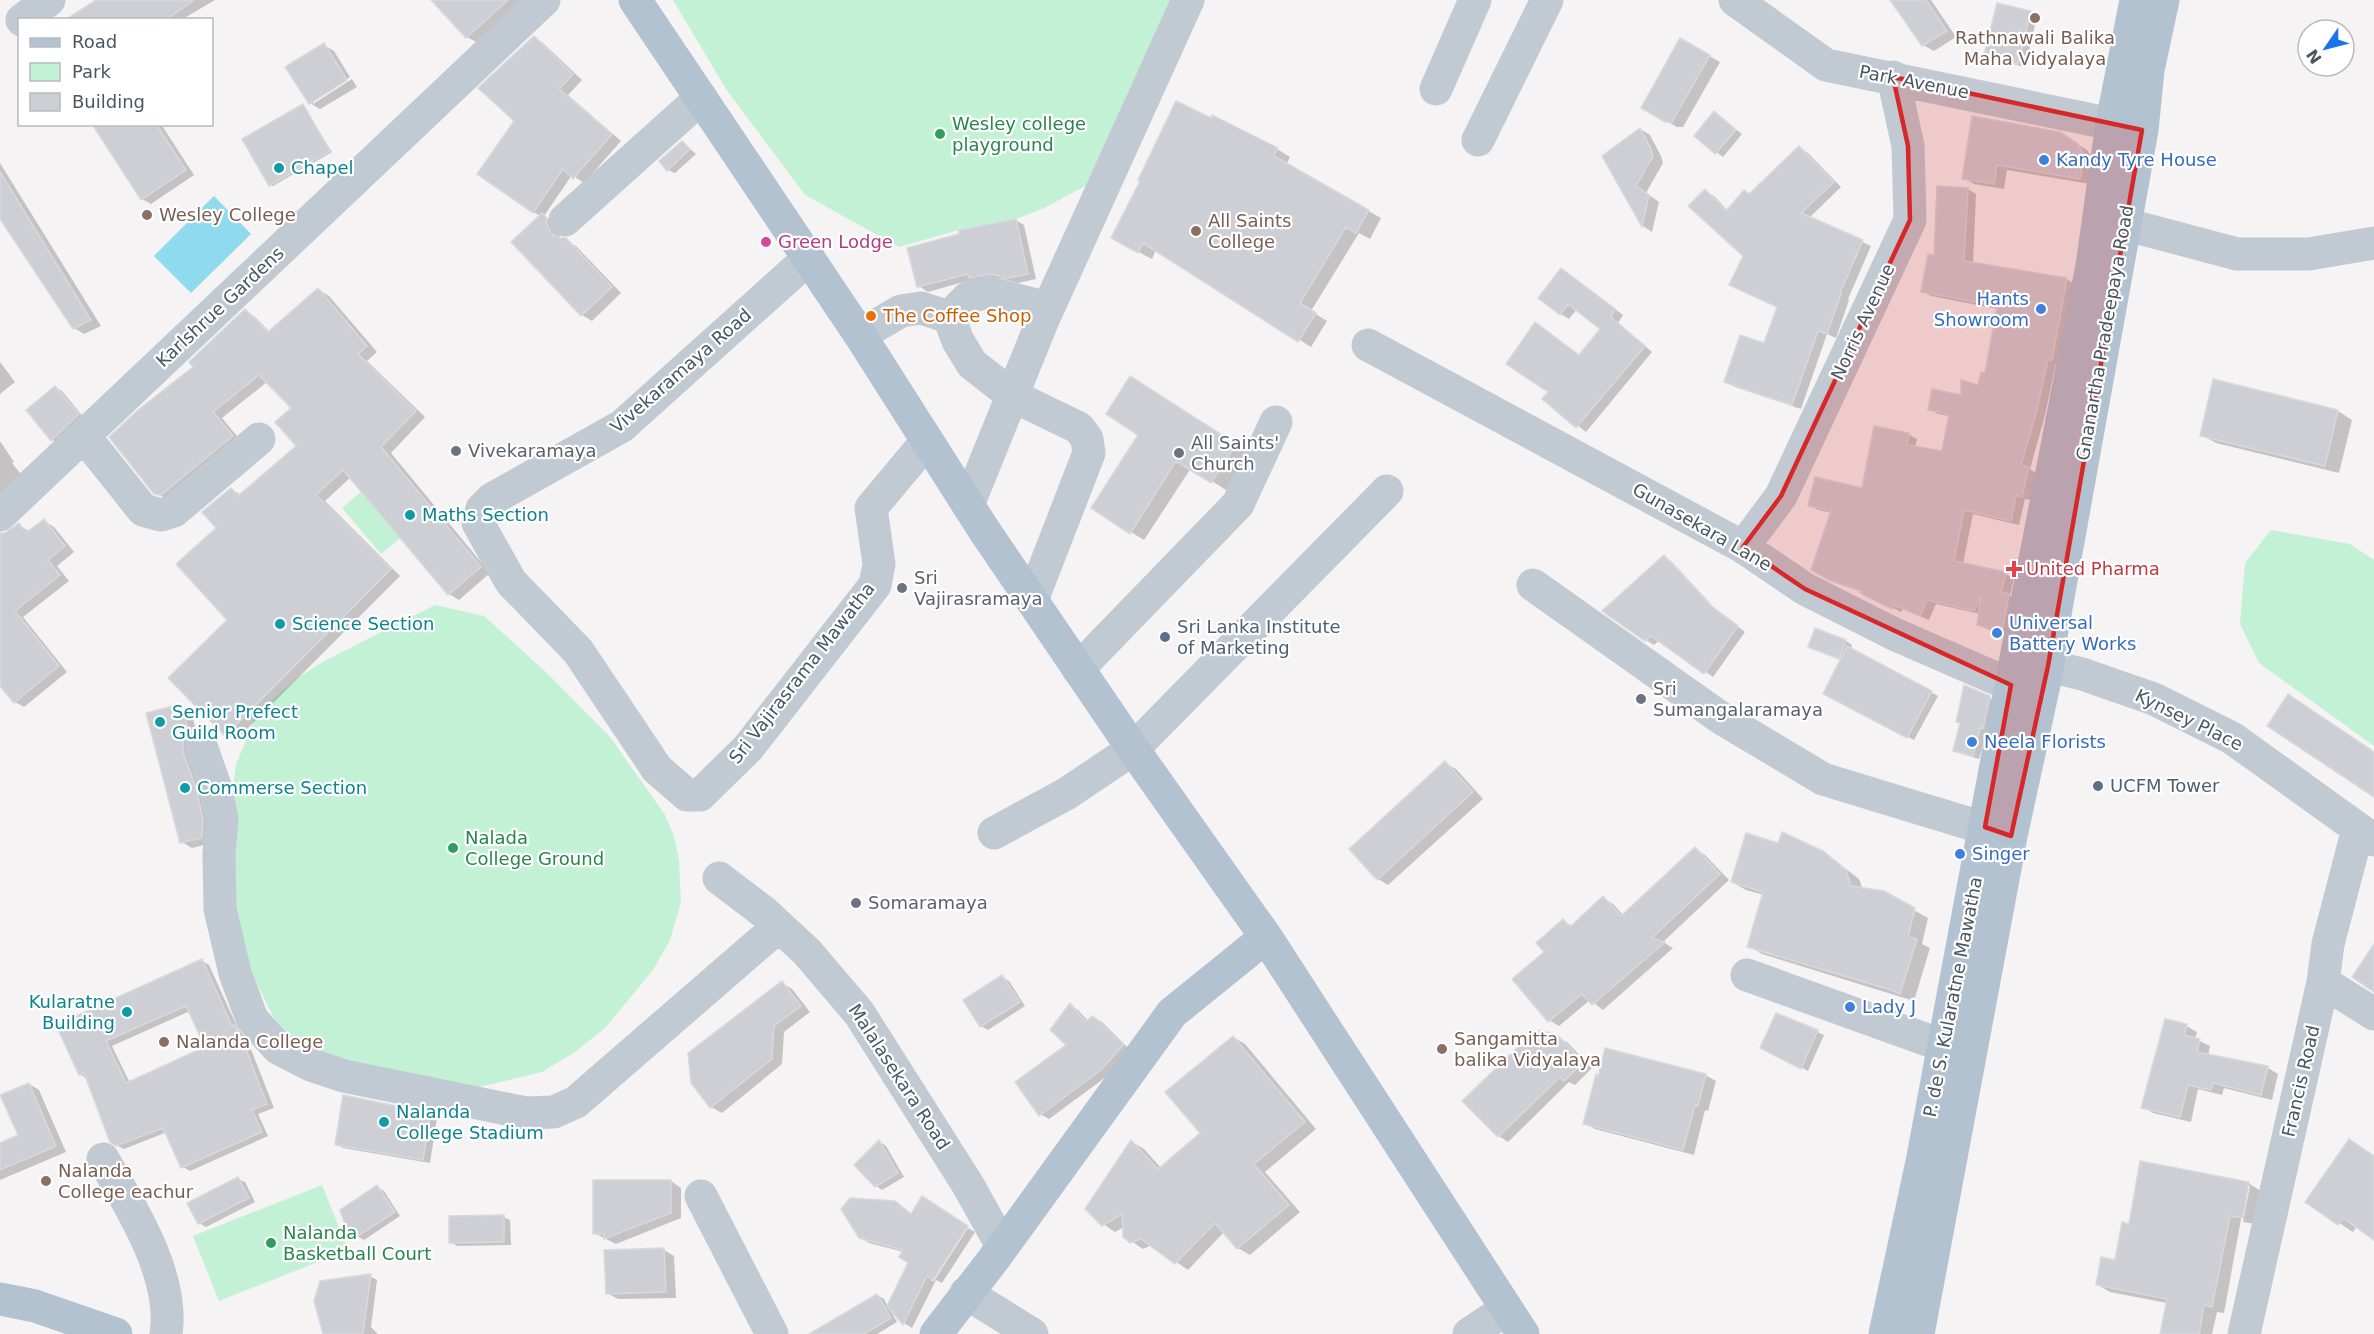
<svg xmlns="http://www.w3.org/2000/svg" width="2374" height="1334" font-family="'DejaVu Sans',sans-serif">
	<rect width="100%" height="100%" fill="#f5f3f3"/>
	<path fill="#c3f1d5" d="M673,0H1181L1100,178L1042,209L1016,219L959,230L899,247L805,195L726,89Z
		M361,492L400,538L381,554L342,508Z
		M2271,530L2350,544L2374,560V746L2259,663L2240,624L2245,563Z
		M435,605L484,616L549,675L610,737L665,815L674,836L679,860L681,902L670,940L653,970L605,1028L575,1052L542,1072L471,1089L417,1086L294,1043L276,1022L251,972L231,903L229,818L236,765L256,715L296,679L326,660Z
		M322,1185L348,1250L219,1301L193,1236Z"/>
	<path fill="#90daee" d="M214,196L251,234L191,293L154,256Z"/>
	<path fill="#0003" fill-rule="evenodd" d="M98,0H215L181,20H68Z
		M435,0H526L478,43L467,37Z
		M1892,0H1931L1956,37L1934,51L1923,45Z
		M2030,13L2037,17L2025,67L1992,59L1985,55Z
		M534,38L543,43L582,80L568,95L621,141L584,183L572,175L544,216L552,221L561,239L576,246L621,293L592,321L582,315L541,216L533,212L515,121Z
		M1681,40L1720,62L1683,127H1677L1643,108Z
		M324,45L334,51L350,77L313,100V104L352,79L357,87L320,109L310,103Z
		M303,106L332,152L273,186L270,185Z
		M1715,113L1742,134L1723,157L1696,136Z
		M93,124H161L194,175L151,204L142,199Z
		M1640,129L1650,135L1661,156L1663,163L1646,193L1659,202L1652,232L1643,226L1604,156Z
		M2059,134L2087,150L2094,162L2090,184L2007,170L2004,189L1974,184L1964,178Z
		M682,142L696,154L675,173L668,170Z
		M1800,148L1808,153L1841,187L1809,218L1871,246L1848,299L1849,300L1836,338L1827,334L1801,409L1735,387L1726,382L1765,345L1778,307L1705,191L1714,196L1728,211L1750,195Z
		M1277,149L1290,157L1286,165L1381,218L1370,239L1359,233L1311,311L1327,321L1311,347L1156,249L1152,259L1125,245Z
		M0,163L101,326L84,334L74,328L0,216Z
		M1968,189L1976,194L1973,264L2066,279L2075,284L2061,364L2056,363L2045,415L2030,469L2036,473L2031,500L2025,499L2019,525L1973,514L1963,564L2005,574L2014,578L2010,596L2017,600L2010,635L1987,629L1978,625L1980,614L1936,604L1929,620L1903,609L1901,612L1862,592L1839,584L1813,570L1832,513L1818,510L1810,505L1863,490L1908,434L1917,439L1915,448L1943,453L1950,416L1938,414L1930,409L1963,397L1979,387L1986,375L1998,309L1931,296L1923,291L1935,257Z
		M1015,220L1024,225L1036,279L1018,283L1000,278L980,282L974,279L928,292L919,286Z
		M1562,270L1623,315L1618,323L1652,352L1586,432L1544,399L1603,329L1577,309L1569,319L1561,314Z
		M319,290L329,296L377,352L367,361L425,417L391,453L490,573L459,600L449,594L351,477L325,501L400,576L236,740L226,734L229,620L218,528L231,489L241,495L298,446L293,408L267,382L222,418L242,442L166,499L155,492L195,367L245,311L255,317L270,332Z
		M0,362L15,382L0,394Z
		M2214,381L2338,411L2352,420L2339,473L2216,443L2202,435Z
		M1145,386L1249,454L1226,490L1191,468L1144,540L1131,532Z
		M55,387L62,391L85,419L59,443L52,440Z
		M0,441L14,462L12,463L24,478L0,501Z
		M44,521L54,527L74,552L57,566L69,581L23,617L67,672L24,707L15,702L0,683V535H5L19,525L30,532Z
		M1664,557L1672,562L1718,612L1745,632L1713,677L1660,640L1654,645L1646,640Z
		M1816,630L1846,641L1852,645L1851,650L1938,696L1914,740L1831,697L1842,660L1816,650Z
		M1989,698L1996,701L1979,759L1962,754L1955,750L1961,723Z
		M181,705L191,711L198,738L211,843L192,848L182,842Z
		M1445,763L1456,769L1483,799L1388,885L1378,879Z
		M1779,845L1822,852L1836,861L1859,879L1863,890L1883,893L1928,918L1922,944L1930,948L1914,1001L1762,954L1749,946L1764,895L1746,890L1732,882Z
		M1695,849L1705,855L1729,880L1663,942L1673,948L1603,1010L1590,1000L1559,1026L1549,1020L1546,952L1563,921L1572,926L1603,898L1613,904L1624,916Z
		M202,961L209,965L238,1029L247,1039L274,1108L258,1114L268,1136L190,1171L183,1167L167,1132L124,1149L116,1145L87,1079L80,1074L58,1026ZM190,1011L207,1048L130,1083L112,1046Z
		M1002,977L1009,981L1025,1006L988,1030L981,1026Z
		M782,983L792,989L810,1012L784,1032L782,1064L722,1113L711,1107Z
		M1070,1005L1078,1010L1088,1021L1093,1017L1102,1022L1131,1051L1110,1074L1049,1119L1040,1114L1068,1045Z
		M1777,1015L1824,1035L1808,1071L1762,1047Z
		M2186,1026L2197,1032L2195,1039L2210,1046L2208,1056L2268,1068L2278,1074L2272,1100L2224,1088L2222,1095L2198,1089L2191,1122L2153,1113L2143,1107Z
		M1233,1037L1245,1044L1316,1129L1265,1172L1300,1212L1250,1255L1238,1248L1224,1232L1188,1270L1152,1245L1143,1249L1131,1241L1124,1227L1115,1232L1103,1224L1132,1142L1144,1149L1161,1168L1202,1133Z
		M1557,1037L1567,1042L1592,1068L1575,1085L1569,1082L1508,1142L1499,1136L1464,1101L1524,1048Z
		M1705,1075L1716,1081L1708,1111L1705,1110L1694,1155L1595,1129L1584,1123L1599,1078Z
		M29,1084L39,1090L66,1152L0,1180V1144L19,1136Z
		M430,1114L437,1118L430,1163L343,1148L337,1144Z
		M2349,1141L2374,1156V1238L2357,1226L2353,1232L2307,1202Z
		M880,1142L886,1146L904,1177L882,1190L876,1186Z
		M238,1179L245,1182L255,1202L206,1227L199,1223Z
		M671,1181L681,1188V1218L616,1244L594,1233Z
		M2248,1183L2261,1191L2255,1224L2243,1222L2250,1186H2247L2224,1313L2217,1312L2212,1334H2162L2167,1303L2110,1292L2098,1285L2116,1262L2130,1226Z
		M377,1187L384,1191L400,1216L364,1240L357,1236Z
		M904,1208L912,1215L966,1226L931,1281H934L968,1228L975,1232L942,1283L936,1280L912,1328L904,1323L892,1310L891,1311L897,1322L877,1334H823L877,1295L884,1299L888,1307L910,1262L904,1252L869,1243L860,1237Z
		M503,1217L510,1220L511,1245L457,1246L451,1242Z
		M664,1250L674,1256L676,1298L618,1299L607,1293Z
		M370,1276L377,1280L371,1327L378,1334H325Z"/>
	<path fill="#cdcfd5" stroke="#d7d9de" stroke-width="1.5" fill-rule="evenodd" d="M96,0H194L166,20H65Z
		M431,0H508L466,38Z
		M1890,0H1926L1947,31L1922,46Z
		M1997,3L2031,11L2018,64L1984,55Z
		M534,36L573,74L559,89L612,134L573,179L563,169L533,213L477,174L514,121L478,88Z
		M1680,38L1710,55L1672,122H1665L1641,108Z
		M324,43L347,80L309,104L285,67Z
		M1176,101L1211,118L1212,115L1278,148L1274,156L1369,210L1356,233L1346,227L1300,303L1316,313L1298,342L1143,243L1138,253L1111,238L1140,181L1138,180Z
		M303,104L330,151L269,186L242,139Z
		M1714,111L1736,130L1715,154L1694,136Z
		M1972,116L2060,132L2077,143L2084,155L2080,179L1997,165L1994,184L1962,179Z
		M92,124H156L186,170L141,200Z
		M1640,128L1651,149L1653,156L1636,186L1649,195L1642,227L1602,156Z
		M682,141L690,149L667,171L659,161Z
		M1799,146L1834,182L1801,213L1863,240L1840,293L1841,294L1827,334L1818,331L1792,405L1724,382L1740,335L1764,343L1777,307L1729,285L1743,256L1688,206L1705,189L1726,211L1744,190L1749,194Z
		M0,172L91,320L73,329L0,219Z
		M1937,186L1968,188L1964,261L2067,278L2052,360H2048L2037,410L2021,465L2029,467L2022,497L2016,495L2011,521L1964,510L1954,561L2006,572L2001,592L2009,594L2002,631L1977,625L1981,597L1974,611L1927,600L1920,616L1894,605L1892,609L1860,593L1861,591L1829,580L1811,570L1831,511L1808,506L1815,477L1862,488L1874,426L1909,433L1907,445L1942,451L1949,414L1928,410L1932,389L1961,395V380L1978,385L1981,372L1985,373L1997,306L1921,292L1928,254L1934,255Z
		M542,213L547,218V224L551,233L559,238H566L612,287L581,316L511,242Z
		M1016,219L1028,274L1008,278L990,274L969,278L968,274L917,287L907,248L959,234V230Z
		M1561,268L1615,309L1611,317L1645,346L1576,428L1542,399L1548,392L1506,364L1535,322L1579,355L1600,329L1568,304L1560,315L1538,298Z
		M318,288L367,346L358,354L416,411L381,447L481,567L448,595L343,470L316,495L391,569L225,736L168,678L227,620L176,564L216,528L202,512L231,488L238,496L296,446L275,422L291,408L259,375L213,412L233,436L161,495L154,494L109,437L137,411L193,367L189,362L245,309L268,332Z
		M1130,376L1236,444L1211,483L1176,461L1130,534L1091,508L1138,435L1106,414Z
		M2213,379L2338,410L2325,466L2200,436Z
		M55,386L79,414L51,441L26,410Z
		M44,519L65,546L48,560L60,575L15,611L59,666L14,703L0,686V533H5L19,523L26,533Z
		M1664,555L1710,605L1738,626L1704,674L1651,636L1645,641L1602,611Z
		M1815,628L1846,640L1839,659L1808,647Z
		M1847,646L1932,691L1907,738L1823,694Z
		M1964,685L1990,696L1983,728L1980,727L1973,756L1953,751L1960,723L1956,722Z
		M2288,694L2374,752V797L2267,726Z
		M181,704L189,732L183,742V752L197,791L203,820L202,838L180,843L146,713Z
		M1445,761L1473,792L1377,880L1349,849Z
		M1782,832L1823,851L1846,870L1851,886L1884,891L1915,908L1908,937L1917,939L1900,994L1891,990L1747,947L1763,892L1731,882L1746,833L1778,843Z
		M1695,847L1720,874L1652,938L1665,942L1592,1005L1582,994L1548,1022L1512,979L1544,952L1536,943L1563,919L1570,927L1603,896L1621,916Z
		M2374,944V992L2352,977Z
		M202,959L232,1026L234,1025L240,1034L267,1104L252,1110L262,1132L181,1168L163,1128L116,1146L110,1142L84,1073L79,1075L56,1025ZM186,1006L205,1047L126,1083L106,1041Z
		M1002,975L1020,1002L980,1027L963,1000Z
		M782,981L801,1006L774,1026L772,1059L710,1108L691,1083L688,1053Z
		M1070,1003L1085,1021L1093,1016L1123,1045L1101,1070L1039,1116L1015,1082L1066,1045L1050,1030Z
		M1776,1013L1818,1030L1801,1069L1760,1048Z
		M2165,1019L2187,1024L2184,1035L2200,1039L2197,1052L2268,1066L2261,1095L2213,1083L2211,1090L2188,1085L2180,1117L2141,1108Z
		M1540,1030L1557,1035L1584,1062L1564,1081L1560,1077L1498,1137L1462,1101L1521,1044L1523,1046Z
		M1233,1036L1305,1122L1254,1164L1289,1205L1237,1249L1215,1223L1175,1264L1141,1239L1130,1243L1123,1237L1122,1214L1102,1226L1085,1209L1131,1140L1158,1169L1200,1133L1165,1092Z
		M1605,1048L1706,1074L1698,1106L1695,1105L1683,1150L1583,1124L1596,1074L1598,1077Z
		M29,1083L56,1146L0,1170V1143L18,1135L0,1095Z
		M343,1095L431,1113L423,1160L335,1145Z
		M2349,1139L2374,1156V1240L2343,1218L2338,1225L2305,1202Z
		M879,1140L898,1173L875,1187L854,1165Z
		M2140,1161L2249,1182L2243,1218L2230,1216L2212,1307L2204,1305L2199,1334H2160L2167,1299L2096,1285L2101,1257L2115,1260L2122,1222L2129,1224Z
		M238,1177L249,1198L198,1224L187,1203Z
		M593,1180H671V1213L604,1239V1234H593Z
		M377,1185L395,1212L356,1237L347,1230L340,1210Z
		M922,1196L968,1226L933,1280L927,1276L903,1325L887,1306L908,1263L899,1257L903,1250L859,1238L841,1209L850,1198L895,1201L911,1214Z
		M504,1215V1242L449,1243V1216Z
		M664,1248L666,1292L606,1294L604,1250Z
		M371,1274L363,1334H323L314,1301L320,1281Z
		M877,1294L891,1318L864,1334H809Z"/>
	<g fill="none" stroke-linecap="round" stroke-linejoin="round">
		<path stroke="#c1cad2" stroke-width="33" d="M1735,0L1826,65L2141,130
			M22,20L49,0
			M1436,89L1475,0
			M1478,140L1547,0
			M565,220L701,98
			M2124,224L2237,254H2309L2374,243
			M809,258L622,426L492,499L482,509L478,523L511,582L578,651L657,769L687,795H700L748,748L875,585L879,564L871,508L927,441
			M860,335L901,311L921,308L949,317
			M1368,345L1743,547L1805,589L1894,634L2011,685L2039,693
			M84,436L143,510L161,515L174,511L259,439
			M968,505L1042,322L1188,0
			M0,515L544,0
			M1743,547L1781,496L1910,220L1908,146L1893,77
			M1533,585L1721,718L1823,779L2010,836
			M1032,600L1089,453L1087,439L1079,428L1013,396L972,364L958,341L949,317L968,298L986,292L1048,308
			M2020,659L2082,674L2154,699L2232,738L2374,840
			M1078,669L1238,504L1276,422
			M201,746L215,786L222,819L219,854L220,909L235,973L252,1019L278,1048L311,1065L344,1076L526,1113L554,1112L576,1102L779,926
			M994,833L1066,794L1133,749L1387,491
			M719,878L765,913L807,952L859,1013L968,1185L1002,1246
			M1747,975L1944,1046
			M2323,982L2374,1014
			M103,1159C131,1207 175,1276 166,1334
			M701,1196L772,1334
			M966,1293L1032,1334
			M1469,1334L1505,1310
			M2244,1334L2323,982L2328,944L2358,829"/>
		<path stroke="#b3c2d1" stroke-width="33" d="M635,0L860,335L984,530L1133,749L1266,937L1523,1334
			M0,1299L35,1306L116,1334
			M936,1334L993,1260L1172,1013L1266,937
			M1885,1334L1922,1162L2016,658L2092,266L2112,123L2136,0
			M1918,1334L2011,836L2048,666L2051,636L2142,130L2148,70L2163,0"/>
	</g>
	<path fill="#d62828" fill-opacity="0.2" stroke="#d62828" stroke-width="4.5" stroke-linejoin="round" d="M1893,77L2142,130L2048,666L2011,836L1985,827L2011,685L1805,589L1743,547L1781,496L1910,220L1908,146Z"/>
	<g fill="#8d6e63" stroke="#fff" stroke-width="2">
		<circle cx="2035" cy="18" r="6"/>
		<circle cx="147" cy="215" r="6"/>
		<circle cx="1196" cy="231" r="6"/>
		<circle cx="164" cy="1042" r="6"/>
		<circle cx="1442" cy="1049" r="6"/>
		<circle cx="46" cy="1181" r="6"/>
	</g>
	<g fill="#2e9e5b" stroke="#fff" stroke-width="2">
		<circle cx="940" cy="134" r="6"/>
		<circle cx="453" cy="848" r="6"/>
		<circle cx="271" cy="1243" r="6"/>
	</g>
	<g fill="#3f7fe0" stroke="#fff" stroke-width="2">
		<circle cx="2044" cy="160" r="6"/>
		<circle cx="2041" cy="309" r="6"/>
		<circle cx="1997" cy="633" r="6"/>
		<circle cx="1972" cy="742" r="6"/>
		<circle cx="1960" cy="854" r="6"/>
		<circle cx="1850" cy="1007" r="6"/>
	</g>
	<g fill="#0f9aa8" stroke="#fff" stroke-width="2">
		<circle cx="279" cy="168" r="6"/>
		<circle cx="410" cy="515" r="6"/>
		<circle cx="280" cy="624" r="6"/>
		<circle cx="160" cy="722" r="6"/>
		<circle cx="185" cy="788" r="6"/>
		<circle cx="127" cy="1012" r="6"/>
		<circle cx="384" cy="1122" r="6"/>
	</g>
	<circle fill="#d1479c" stroke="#fff" stroke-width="2" cx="766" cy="242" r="6"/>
	<circle fill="#e8710a" stroke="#fff" stroke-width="2" cx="871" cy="316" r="6"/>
	<g fill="#6b7280" stroke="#fff" stroke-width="2">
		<circle cx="456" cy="451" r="6"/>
		<circle cx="1179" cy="453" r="6"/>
		<circle cx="902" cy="588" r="6"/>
		<circle cx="1641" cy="699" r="6"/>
		<circle cx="856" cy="903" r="6"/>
	</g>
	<path fill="#e0444e" stroke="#fff" stroke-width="2" d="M2011 560h6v6h6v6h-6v6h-6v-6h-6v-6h6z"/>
	<g fill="#5c6f8a" stroke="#fff" stroke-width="2">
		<circle cx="1165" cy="637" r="6"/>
		<circle cx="2098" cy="786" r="6"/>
	</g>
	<g text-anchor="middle" stroke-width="4.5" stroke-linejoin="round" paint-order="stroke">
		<g font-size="18" fill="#785e54" stroke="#fff" text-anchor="start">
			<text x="2035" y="44" text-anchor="middle">Rathnawali Balika<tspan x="2035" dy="21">Maha Vidyalaya</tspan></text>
			<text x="159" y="221">Wesley College</text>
			<text x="1208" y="227">All Saints<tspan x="1208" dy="21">College</tspan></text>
			<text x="1454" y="1045">Sangamitta<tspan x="1454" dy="21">balika Vidyalaya</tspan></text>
			<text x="176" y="1048">Nalanda College</text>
			<text x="58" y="1177">Nalanda<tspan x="58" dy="21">College eachur</tspan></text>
		</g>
		<g font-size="18" fill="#4a5661" stroke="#fff">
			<text transform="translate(1914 82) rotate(11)" y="6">Park Avenue</text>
			<text transform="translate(220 307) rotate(-43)" y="6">Karlshrue Gardens</text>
			<text transform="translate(1863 322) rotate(-65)" y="6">Norris Avenue</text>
			<text transform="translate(2105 333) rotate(-80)" y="6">Gnanartha Pradeepaya Road</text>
			<text transform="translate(681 371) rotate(-41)" y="6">Vivekaramaya Road</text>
			<text transform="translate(1702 527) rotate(30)" y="6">Gunasekara Lane</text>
			<text transform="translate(802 673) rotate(-52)" y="6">Sri Vajirasrama Mawatha</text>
			<text transform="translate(2189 720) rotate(26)" y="6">Kynsey Place</text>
			<text transform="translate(1953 997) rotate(-79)" y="6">P. de S. Kularatne Mawatha</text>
			<text transform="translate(899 1077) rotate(57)" y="6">Malalasekara Road</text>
			<text transform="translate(2301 1081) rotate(-77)" y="6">Francis Road</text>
		</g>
		<g font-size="18" fill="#27864d" stroke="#fff" text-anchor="start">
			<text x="952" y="130">Wesley college<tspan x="952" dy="21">playground</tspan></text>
			<text x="465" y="844">Nalada<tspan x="465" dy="21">College Ground</tspan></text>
			<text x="283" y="1239">Nalanda<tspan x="283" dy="21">Basketball Court</tspan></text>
		</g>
		<g font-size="18" fill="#366cbe" stroke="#fff" text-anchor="start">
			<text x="2056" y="166">Kandy Tyre House</text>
			<text x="2029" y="305" text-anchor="end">Hants<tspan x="2029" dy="21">Showroom</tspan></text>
			<text x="2009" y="629">Universal<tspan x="2009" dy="21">Battery Works</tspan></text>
			<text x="1984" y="748">Neela Florists</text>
			<text x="1972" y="860">Singer</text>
			<text x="1862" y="1013">Lady J</text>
		</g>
		<g font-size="18" fill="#0d838f" stroke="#fff" text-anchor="start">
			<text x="291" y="174">Chapel</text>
			<text x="422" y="521">Maths Section</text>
			<text x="292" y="630">Science Section</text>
			<text x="172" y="718">Senior Prefect<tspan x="172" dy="21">Guild Room</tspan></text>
			<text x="197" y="794">Commerse Section</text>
			<text x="115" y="1008" text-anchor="end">Kularatne<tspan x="115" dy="21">Building</tspan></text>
			<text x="396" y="1118">Nalanda<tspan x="396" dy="21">College Stadium</tspan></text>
		</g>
		<g font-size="18" fill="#b23c85" stroke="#fff" text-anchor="start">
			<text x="778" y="248">Green Lodge</text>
		</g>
		<g font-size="18" fill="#c56008" stroke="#fff" text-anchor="start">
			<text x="883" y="322">The Coffee Shop</text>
		</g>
		<g font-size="18" fill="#5b616d" stroke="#fff" text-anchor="start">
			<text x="1191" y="449">All Saints'<tspan x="1191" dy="21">Church</tspan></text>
			<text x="468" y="457">Vivekaramaya</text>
			<text x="914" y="584">Sri<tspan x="914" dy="21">Vajirasramaya</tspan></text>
			<text x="1653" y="695">Sri<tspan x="1653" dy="21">Sumangalaramaya</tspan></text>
			<text x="868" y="909">Somaramaya</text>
		</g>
		<g font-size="18" fill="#be3a42" stroke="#fff" text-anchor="start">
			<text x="2026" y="575">United Pharma</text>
		</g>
		<g font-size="18" fill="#4e5e75" stroke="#fff" text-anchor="start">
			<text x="1177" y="633">Sri Lanka Institute<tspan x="1177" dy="21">of Marketing</tspan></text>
			<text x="2110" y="792">UCFM Tower</text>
		</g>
	</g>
	<rect x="18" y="18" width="195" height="108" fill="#ffffff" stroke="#b7bbc0" stroke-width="1.5"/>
	<rect x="30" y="38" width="30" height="9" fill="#b3c2d1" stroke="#b7bbc0" stroke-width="1.5"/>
	<text x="72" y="48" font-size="18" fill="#4a5661">Road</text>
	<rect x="30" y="63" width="30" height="18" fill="#c3f1d5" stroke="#b7bbc0" stroke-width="1.5"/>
	<text x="72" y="78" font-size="18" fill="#4a5661">Park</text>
	<rect x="30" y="93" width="30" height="18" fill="#cdcfd5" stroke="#b7bbc0" stroke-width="1.5"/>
	<text x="72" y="108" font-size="18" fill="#4a5661">Building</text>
	<g transform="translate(2326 48) rotate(235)"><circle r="28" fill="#ffffff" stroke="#b7bbc0" stroke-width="1.5"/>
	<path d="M0-4.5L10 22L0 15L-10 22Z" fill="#1a73e8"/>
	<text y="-9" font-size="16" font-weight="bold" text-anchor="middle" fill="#4a5661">N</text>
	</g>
</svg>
